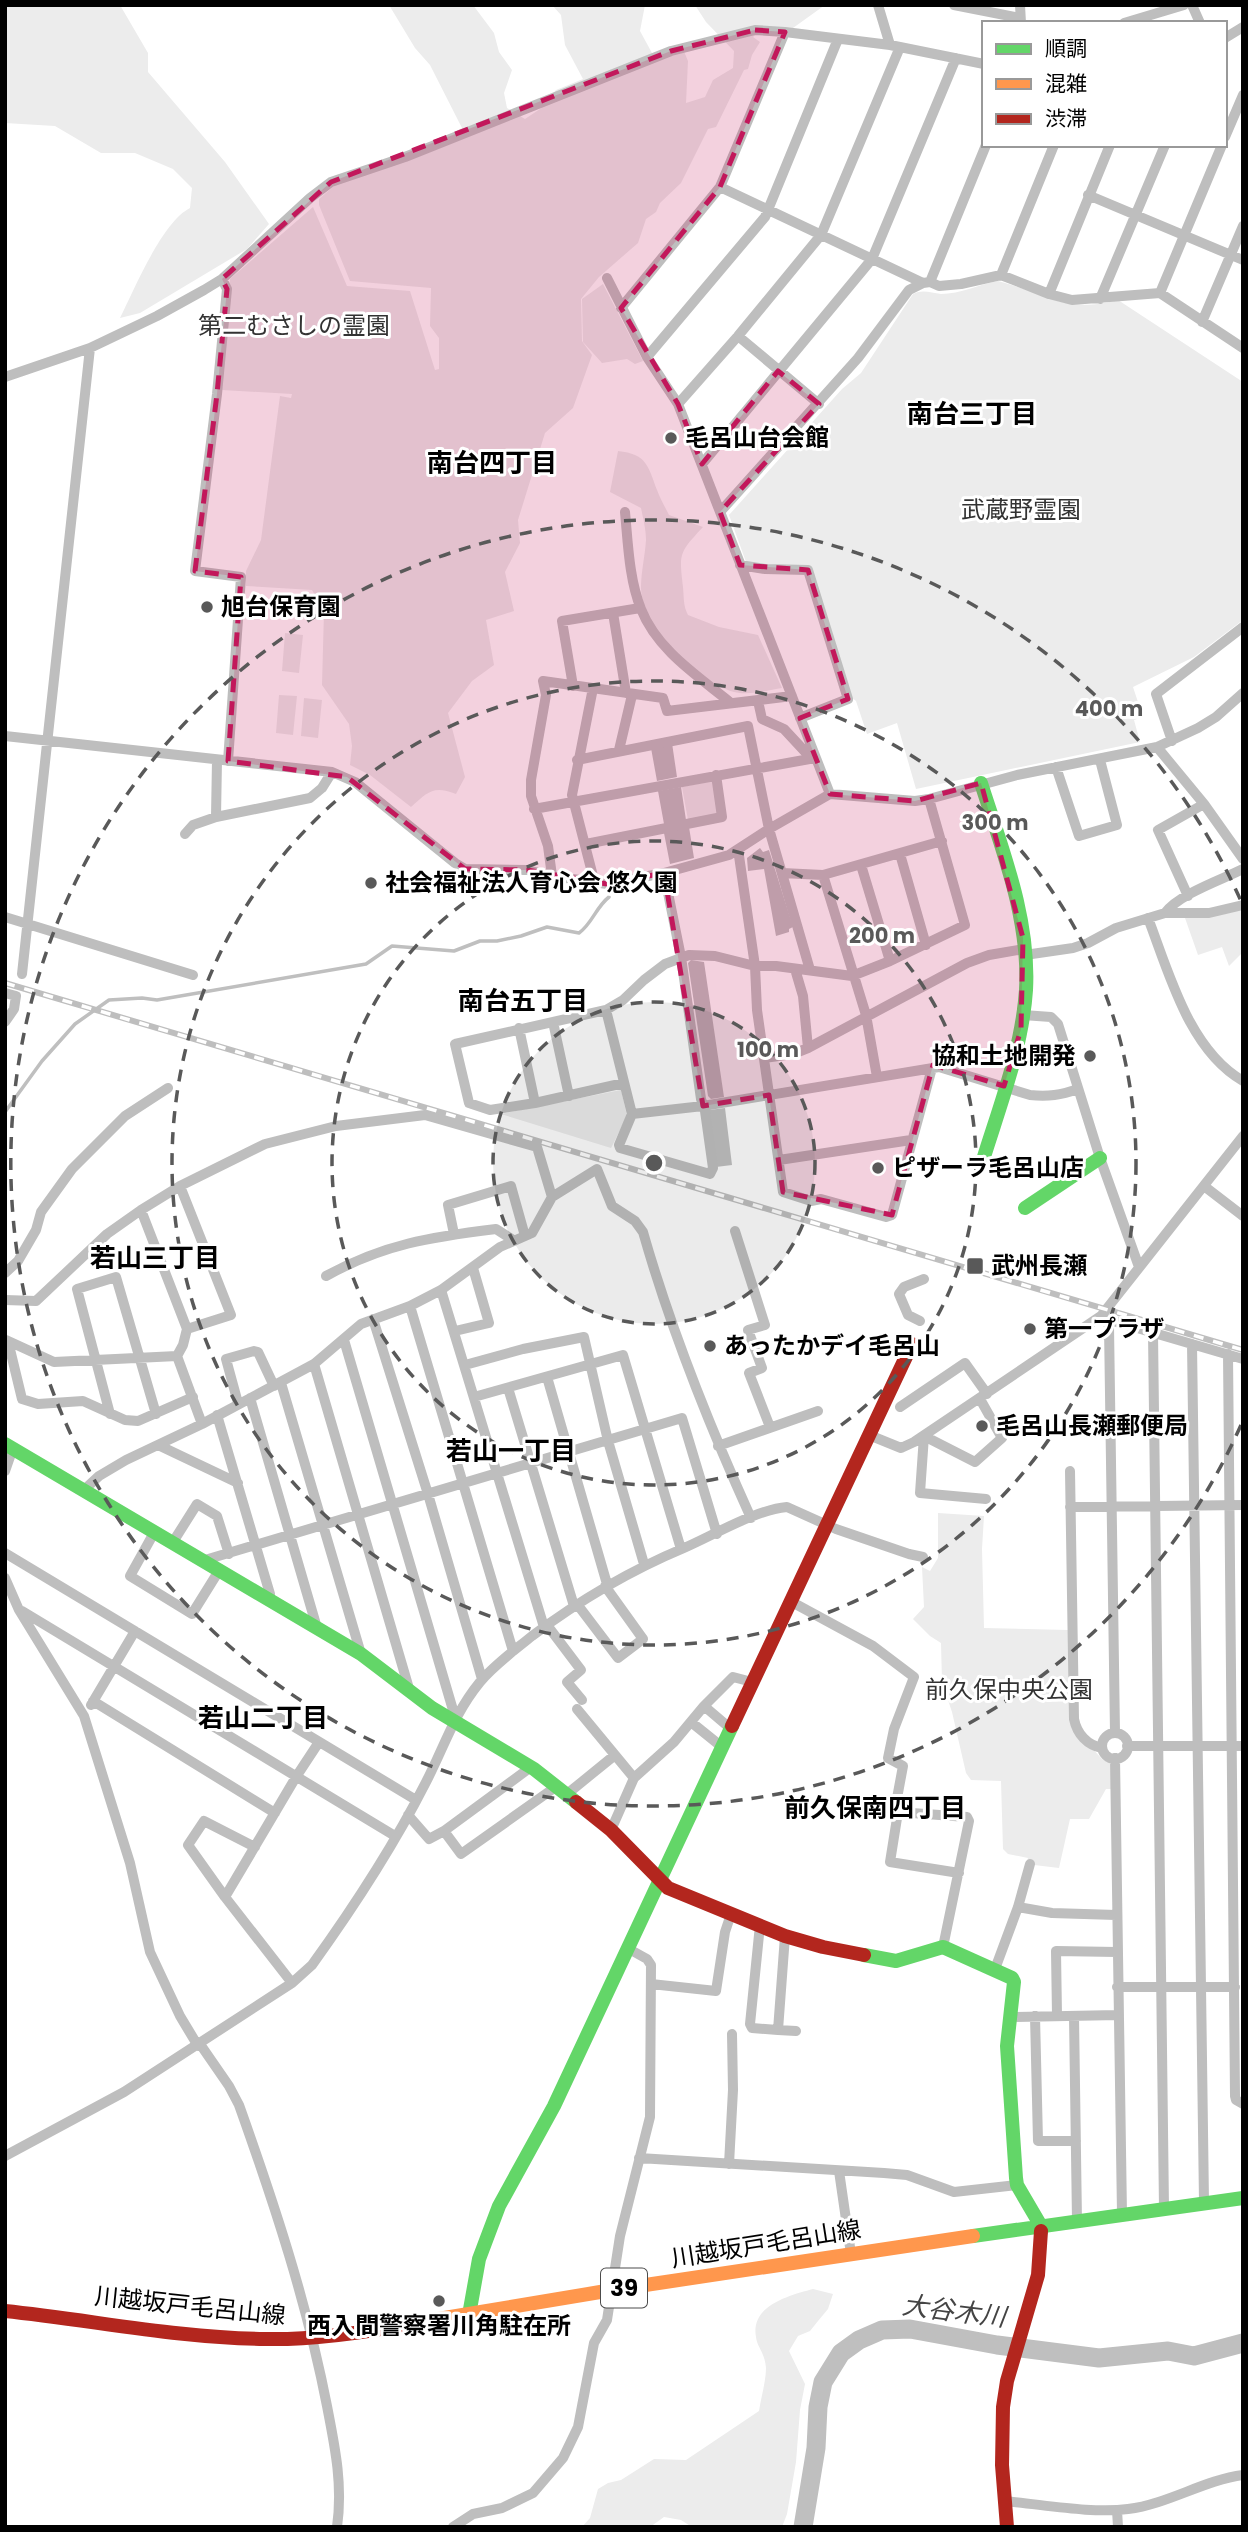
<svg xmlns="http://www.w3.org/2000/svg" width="1248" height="2532" font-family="Poppins,'Noto Sans JP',sans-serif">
	<rect width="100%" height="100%" fill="#fff"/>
	<path fill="#ececec" d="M5,5H120L148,53V72L225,162L269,224L247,249L140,313L120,318C134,290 162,222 190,208L192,188L173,169L135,153H101L55,126L5,123Z
		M389,5H473L494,33L499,52L512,70L504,93L507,108L525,119L540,109L556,90L583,79L565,45L561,15L552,5H645L640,31L652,53L683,49L688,61L686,103L705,97L713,80L733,68L734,51L706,22L695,5H825L793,28L764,27L753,37L760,42L752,55L748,69L744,70L716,127L708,129L681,183L660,203L656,212L646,219L638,243L599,277L581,299L582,341L592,355L573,408L545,433L518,520L520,543L505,572L514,611L486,620L494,665L472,681L448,713L465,777L456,794C433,785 428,792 411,807L370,775L350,765L352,746L349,724L322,685L324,611L312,590L246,586V571L261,540L280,396L291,398L292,394L222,390L230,279L313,207L347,286L410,291L435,370L439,369V338L430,326L431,288L350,281L319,205V199L350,172L438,140L462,128L430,65L415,48Z
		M998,281C1048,294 1063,314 1118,300L1243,382V620L1194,657L1133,687L1143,717L1134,720L1140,742L916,789L897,723L867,734L856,701L850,696L810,567L763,565L746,562L729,515L842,389L861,373L913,294C923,289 931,293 941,294C960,294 980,284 998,281Z
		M603,284L643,361L635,364L627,359L602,363L583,342L582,299Z
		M618,451C647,454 648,466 657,490C660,498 665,507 669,515L703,527C679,553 679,553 683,587C684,597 683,606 688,615L719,627L758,635L782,688C768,690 749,696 734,692C697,682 642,628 641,588C641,572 645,556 646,540C646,529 643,518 641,508L610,492Z
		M285,633L303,635L299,673L282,671Z
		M279,695L297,696L293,735L276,733Z
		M304,698L322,700L318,738L301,736Z
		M713,781L719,814L688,820L682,787Z
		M1243,909V952L1229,966L1222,947L1198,955L1185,918Z
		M621,1090L627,1116L611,1148L501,1114Z
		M938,1513L984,1516L982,1549L984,1628L1068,1630L1071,1725L1102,1759L1111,1764V1789H1106L1089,1819H1070L1059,1868L1026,1864L1028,1858L1008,1854L1003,1849L1001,1781L971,1780L966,1773L952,1712L942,1682L941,1643L930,1636L913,1619L924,1607L922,1567L930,1571L938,1558Z
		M813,2289L833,2294L828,2309L818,2321L810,2331L798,2336L789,2351L805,2384L800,2410L796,2462L787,2514L782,2527H692L681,2520L664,2517L650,2527H582L590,2518L598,2489L608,2483L621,2480L654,2459L686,2460L759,2411C761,2398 766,2381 766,2368C765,2353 757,2347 756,2337C750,2305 791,2295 813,2289Z"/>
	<path fill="#bfbfbf" d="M672,743L677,777L657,781L651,748Z
		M681,787L686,820L664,824L658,791Z
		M689,827L694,858L670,864L664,833Z
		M760,848L763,852L769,850L793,927L789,929V932L776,936L764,869L748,871L747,858Z
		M691,960L704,962L724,1097L711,1099L708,1096L688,963Z
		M725,1108L732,1165L716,1167L709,1110Z"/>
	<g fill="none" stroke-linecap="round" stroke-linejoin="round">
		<path stroke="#bfbfbf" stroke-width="3.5" d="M5,1112L42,1061L75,1024L109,1000L142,998L157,1000L366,964L392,946L454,951L480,941H497L521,936L547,927L579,933C592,924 596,907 609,897"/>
		<path stroke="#bfbfbf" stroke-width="19" d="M803,2527L816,2448L818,2407L823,2382L841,2353L859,2340L882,2330L910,2329L997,2345L1099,2358L1168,2351L1194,2356L1243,2343"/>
		<path stroke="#bebebe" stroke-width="10" d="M878,5L890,45
			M954,5L1020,18
			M1020,5L1021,23
			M1192,5L1200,23
			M1124,23L1184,5
			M1225,38L1243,27
			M1225,137L1243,95
			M720,187L923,283L930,282L939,286L961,284L1001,275L1049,294L1072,300L1160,293L1243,348
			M1088,195L1243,260
			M1001,275L1054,145
			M607,278L647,357L678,404L830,794
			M222,279L227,289L217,394L195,571L241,577L228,761
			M930,282L986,145
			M1160,293L1222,145
			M1049,294L1110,145
			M1100,299L1165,145
			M621,308L720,187L785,32
			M1202,322L1243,226
			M738,336L819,404
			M647,357L765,217L838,39
			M5,377L90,348L157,316L204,290L222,279L310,198L331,182L405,157L671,51L755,30L785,32L890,45L984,64
			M678,404L738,336L821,235L900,47
			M702,464L872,259L956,58
			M625,512C628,543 629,579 641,609C657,650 698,676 731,703
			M720,512L858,358L909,290L923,283
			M740,565L765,569L808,570L848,699L800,718
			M613,613L626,693
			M573,686L562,621L640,608
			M593,688L572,795L595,884
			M758,701L762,719L784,729L810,757
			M5,736L332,772L355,782L455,863L465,869L527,870L552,876L607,884L664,873L729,855L769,829L830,794L915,801L929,799L1017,775L1157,747L1198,728L1216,717L1243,693
			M1172,741L1156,694L1243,627
			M1157,747L1204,804L1243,859
			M619,750L632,695
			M577,760L748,726L769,829L810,970
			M1056,767L1079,836L1117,825L1100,760
			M534,809L815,758
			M216,817L217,760
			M185,834L193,825L216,817L310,798L322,788L332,772
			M586,844L722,817L716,775
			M738,849L755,966L757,1010L783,1192L811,1201L821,1199L886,1217L892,1215L932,1068
			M900,854L926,945
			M861,865L890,961
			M782,873L823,875L942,841
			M823,875L866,1015L877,1077
			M552,876L548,846L531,796V780L546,695L543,681L663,698L667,711L792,696
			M1188,896L1158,830L1204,804
			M1165,913C1179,894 1221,880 1243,869
			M5,917L193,975
			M1148,918C1169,973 1189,1050 1243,1081
			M1025,955L1073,948L1088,943L1116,928L1165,913H1209L1243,905
			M795,969L803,996L808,1048
			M22,974L90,348
			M5,993L16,996L14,1009L5,1022
			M606,1010L632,1114L619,1145L620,1148L710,1174L713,1168L705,1111L701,1099L681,957L664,873
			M1023,1015L1051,1017L1058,1024L1100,1158L1139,1267
			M553,1022L569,1096
			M519,1028L535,1103
			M764,1058L793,1054L808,1048L967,963L989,955L1024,949
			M624,1083L535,1103L490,1110L469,1103L455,1044L606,1010L623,1000L644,980L665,964L689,955L715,956L755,966H776L852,976L890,961L965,925L929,799
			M632,1114L703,1106L939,1067L1030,1095C1048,1097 1061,1095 1078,1089
			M779,1160L911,1140
			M180,1186L231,1315L187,1329
			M1204,1186L1243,1216
			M552,1197L597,1169L612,1206L635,1221L643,1232C671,1330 709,1425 751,1518
			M141,1210L187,1329L183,1345L177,1356L202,1424
			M735,1231L765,1325L748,1330L762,1368L749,1373L770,1427
			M454,1234L448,1205L511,1186L525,1236
			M5,1273L18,1261L36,1230L41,1212L72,1169L125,1116L168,1088
			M326,1276C384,1244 431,1237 496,1229L513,1240
			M441,1290L544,1627
			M5,1300L36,1301L107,1234L141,1210L180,1186L265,1144L336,1126L425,1115L537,1147L552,1197L532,1233L500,1247L441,1290L410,1306L361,1324L314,1364L202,1424L126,1460L99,1476L84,1490
			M410,1306L513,1651
			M1103,1318L1243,1359
			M373,1319L428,1494L482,1679
			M1106,1319L1109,1326L1115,1733
			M920,1321L908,1315L899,1294L904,1287L924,1279
			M455,1331L489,1323L473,1268
			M1153,1333L1164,2208
			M6,1340L54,1362L177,1356
			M344,1340L453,1710V1722
			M8,1341L22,1399L38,1404L83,1401L125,1420L138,1421L193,1397
			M1192,1344L1204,2202
			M1228,1354L1235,2096L1236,2100L1243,2104
			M314,1364L410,1692
			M465,1365L523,1349L584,1337L608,1441L644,1564
			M547,1377L607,1584
			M281,1383L361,1654
			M508,1388L574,1606
			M474,1397L623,1355L681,1549
			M250,1398L317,1628
			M980,1399L1002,1438L975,1462L924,1436L920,1493L986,1499
			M238,1403L226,1359L254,1351L258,1352L274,1386
			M900,1407L965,1363L987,1394
			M110,1414L77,1289L116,1277L156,1414
			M217,1415L270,1594L269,1599
			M869,1435L901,1448L914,1442L1101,1316L1243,1136
			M158,1445L238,1483
			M718,1446L818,1411
			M5,1471L13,1448
			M1070,1471L1074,1719C1077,1734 1087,1745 1102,1748
			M1070,1507L1243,1505
			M155,1531L130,1576L192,1614L220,1569
			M173,1542L197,1504L217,1516L229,1554
			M5,1553L416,1800
			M205,1560L682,1418L717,1534
			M5,1578L19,1610L84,1716L130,1863L150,1952L180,2016L198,2046
			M790,1601L873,1646L914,1677L894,1729L888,1758L903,1766L895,1809L898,1812L890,1862L959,1873
			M577,1604L618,1658L643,1639L605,1586
			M22,1611L395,1836
			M547,1625L581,1670L567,1682L582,1700
			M93,1701L275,1813
			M91,1705L135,1631
			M704,1706L731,1729
			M577,1709L634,1778
			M691,1722L722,1747
			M1102 1746a13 13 0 1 1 26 0a13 13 0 1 1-26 0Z
			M1127,1746H1243
			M1115,1758L1122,2214
			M531,1767L444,1831L461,1854L557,1786
			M567,1794L615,1755
			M898,1812L967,1817L969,1821L943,1947
			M408,1815L429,1839L444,1831
			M611,1830L634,1778L674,1742L704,1706L733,1677L752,1682
			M255,1847L204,1821L188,1845L225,1897L292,1983
			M225,1897L296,1777L319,1742
			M1018,1907L1052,1913L1116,1915
			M760,1925L750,2024L752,2028L778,2030L785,1936
			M995,1969L1018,1907L1030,1864
			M651,1984L716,1991L725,1932L731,1914
			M1117,1987H1235
			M1035,2016L1038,2141H1076
			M1057,2016L1056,1951L1117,1952
			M1074,2016L1077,2221
			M1010,2017L1118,2015
			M778,2030L796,2031
			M200,2044L229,2086L239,2105C274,2203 307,2303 327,2406C335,2447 343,2485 337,2527
			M5,2156L124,2092L292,1983L312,1965C353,1908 393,1847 425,1784C444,1748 453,1715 480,1682C495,1664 515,1650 532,1636C580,1600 629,1571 684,1548C714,1535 755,1510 787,1507L836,1529L909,1554L923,1557
			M639,2158L884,2173L907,2175L954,2192L1017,2185
			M729,2164L733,2090L732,2034
			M839,2171L851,2254
			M1003,2501C1041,2504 1092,2514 1128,2509C1168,2504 1204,2480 1243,2475
			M1117,2510L1118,2527
			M453,2527L473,2514L502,2508L533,2493L563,2458L578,2427L594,2343L607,2320L620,2236L650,2117L651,1965L647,1959L629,1949"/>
		<path stroke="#63d668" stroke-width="14" d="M981,783C1002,849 1030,919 1026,990C1022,1049 1000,1105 983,1160
			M1025,1208L1100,1158
			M5,1444L361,1654L432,1708L534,1769L576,1802
			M864,1955L896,1961L943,1947L1012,1978L1014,1982L1007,2046L1016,2178L1017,2185L1041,2226V2231
			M973,2236L1243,2198
			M469,2315L479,2259L499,2206L554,2106L732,1726"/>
		<path stroke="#ff974d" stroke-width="14" d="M408,2324L612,2290L973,2236"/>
		<path stroke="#b3261e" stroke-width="14" d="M732,1726L912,1344
			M576,1802L611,1830L668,1888L785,1936L823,1947L864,1955
			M5,2311C92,2320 178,2338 265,2339C314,2340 361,2333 408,2324
			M1007,2527L1002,2465L1003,2407L1007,2381L1038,2275L1041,2231"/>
		<defs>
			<path id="rail" d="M5,983L1243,1350"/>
		</defs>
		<use href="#rail" stroke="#bebebe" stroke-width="6"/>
		<use href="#rail" stroke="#fff" stroke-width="3.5" stroke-dasharray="10" stroke-linecap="butt"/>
	</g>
	<path fill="#c2185b" fill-opacity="0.2" stroke="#c2185b" stroke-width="5" stroke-dasharray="14 9" stroke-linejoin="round" d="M755,30L785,32L720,187L621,308L678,404L702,464L778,371L819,404L720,512L740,565L808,570L848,699L800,718L830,794L915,801L981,783L1023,938L1021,1029L1004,1086L933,1065L892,1215L783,1192L769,1095L703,1106L664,873L607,884L527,870L465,869L347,777L228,761L241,577L195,571L217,394L227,289L222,279L331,182L671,51Z"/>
	<circle cx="654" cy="1163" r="161" fill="#595959" fill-opacity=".12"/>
	<g fill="none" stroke="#595959" stroke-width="3.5" stroke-dasharray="12 9">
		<circle cx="654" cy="1163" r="161"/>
		<circle cx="654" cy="1163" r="322"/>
		<circle cx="654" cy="1163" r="482"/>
		<path d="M1241 1425A643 643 0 1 1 1241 901"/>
	</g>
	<g fill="#595959" stroke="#fff" stroke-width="2.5">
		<circle cx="671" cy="438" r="7"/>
		<circle cx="207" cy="607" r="7"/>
		<circle cx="371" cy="883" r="7"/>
		<circle cx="1090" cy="1056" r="7"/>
		<circle cx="878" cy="1168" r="7"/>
		<rect x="966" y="1257" width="18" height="18" rx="3.5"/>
		<circle cx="1030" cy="1329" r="7"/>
		<circle cx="710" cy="1346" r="7"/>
		<circle cx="982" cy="1426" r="7"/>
		<circle cx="439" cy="2301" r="7"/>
	</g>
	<g text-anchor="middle" stroke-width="6" stroke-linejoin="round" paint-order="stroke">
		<rect fill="#fff" stroke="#4c4c4c" stroke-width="2" x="601" y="2268.5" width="46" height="39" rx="5"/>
		<g font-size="23" font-weight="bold" fill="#000">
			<text x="624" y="2296">39</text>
		</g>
		<g font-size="24" fill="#333" stroke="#fff">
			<text x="294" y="334">第二むさしの霊園</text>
			<text x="1021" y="518">武蔵野霊園</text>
			<text x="1009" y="1698">前久保中央公園</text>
		</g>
		<g font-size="24" font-weight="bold" fill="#000" stroke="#fff" text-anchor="start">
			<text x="685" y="446">毛呂山台会館</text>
			<text x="221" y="615">旭台保育園</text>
			<text x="385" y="891">社会福祉法人育心会 悠久園</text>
			<text x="1076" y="1064" text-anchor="end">協和土地開発</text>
			<text x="892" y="1176">ピザーラ毛呂山店</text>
			<text x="991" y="1274">武州長瀬</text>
			<text x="1044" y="1337">第一プラザ</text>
			<text x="724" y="1354">あったかデイ毛呂山</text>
			<text x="996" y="1434">毛呂山長瀬郵便局</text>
			<text x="439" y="2334" text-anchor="middle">西入間警察署川角駐在所</text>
		</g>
		<g font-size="24" fill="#000" stroke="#fff">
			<text transform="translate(766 2244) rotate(-9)" y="8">川越坂戸毛呂山線</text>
			<text transform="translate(190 2306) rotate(6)" y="8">川越坂戸毛呂山線</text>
		</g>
		<g font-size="26" font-weight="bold" fill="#000" stroke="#fff">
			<text x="972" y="423">南台三丁目</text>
			<text x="492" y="472">南台四丁目</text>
			<text x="523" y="1010">南台五丁目</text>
			<text x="155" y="1267">若山三丁目</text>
			<text x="511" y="1460">若山一丁目</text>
			<text x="263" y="1727">若山二丁目</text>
			<text x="875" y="1817">前久保南四丁目</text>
		</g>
		<g font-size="26" font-style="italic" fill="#444" stroke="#fff">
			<text transform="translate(954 2311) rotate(7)" y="9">大谷木川</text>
		</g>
	</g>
	<circle cx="654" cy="1163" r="10" fill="#595959" stroke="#fff" stroke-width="3.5"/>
	<g font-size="21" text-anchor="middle" font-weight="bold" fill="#595959" stroke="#fff" stroke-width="6" stroke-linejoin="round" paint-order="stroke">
		<text x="1109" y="716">400 m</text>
		<text x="995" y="830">300 m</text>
		<text x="882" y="943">200 m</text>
		<text x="768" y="1057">100 m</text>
	</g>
	<rect width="1248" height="2532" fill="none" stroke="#000000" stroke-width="14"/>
	<rect x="982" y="21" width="245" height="126" fill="#ffffff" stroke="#999999" stroke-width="2"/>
	<rect x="996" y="44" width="35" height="10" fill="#63d668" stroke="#999999" stroke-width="2"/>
	<text x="1045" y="56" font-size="21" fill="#000000">順調</text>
	<rect x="996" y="79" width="35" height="10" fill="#ff974d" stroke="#999999" stroke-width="2"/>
	<text x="1045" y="91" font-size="21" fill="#000000">混雑</text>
	<rect x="996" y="114" width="35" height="10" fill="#b3261e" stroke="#999999" stroke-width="2"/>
	<text x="1045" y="126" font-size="21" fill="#000000">渋滞</text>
</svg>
